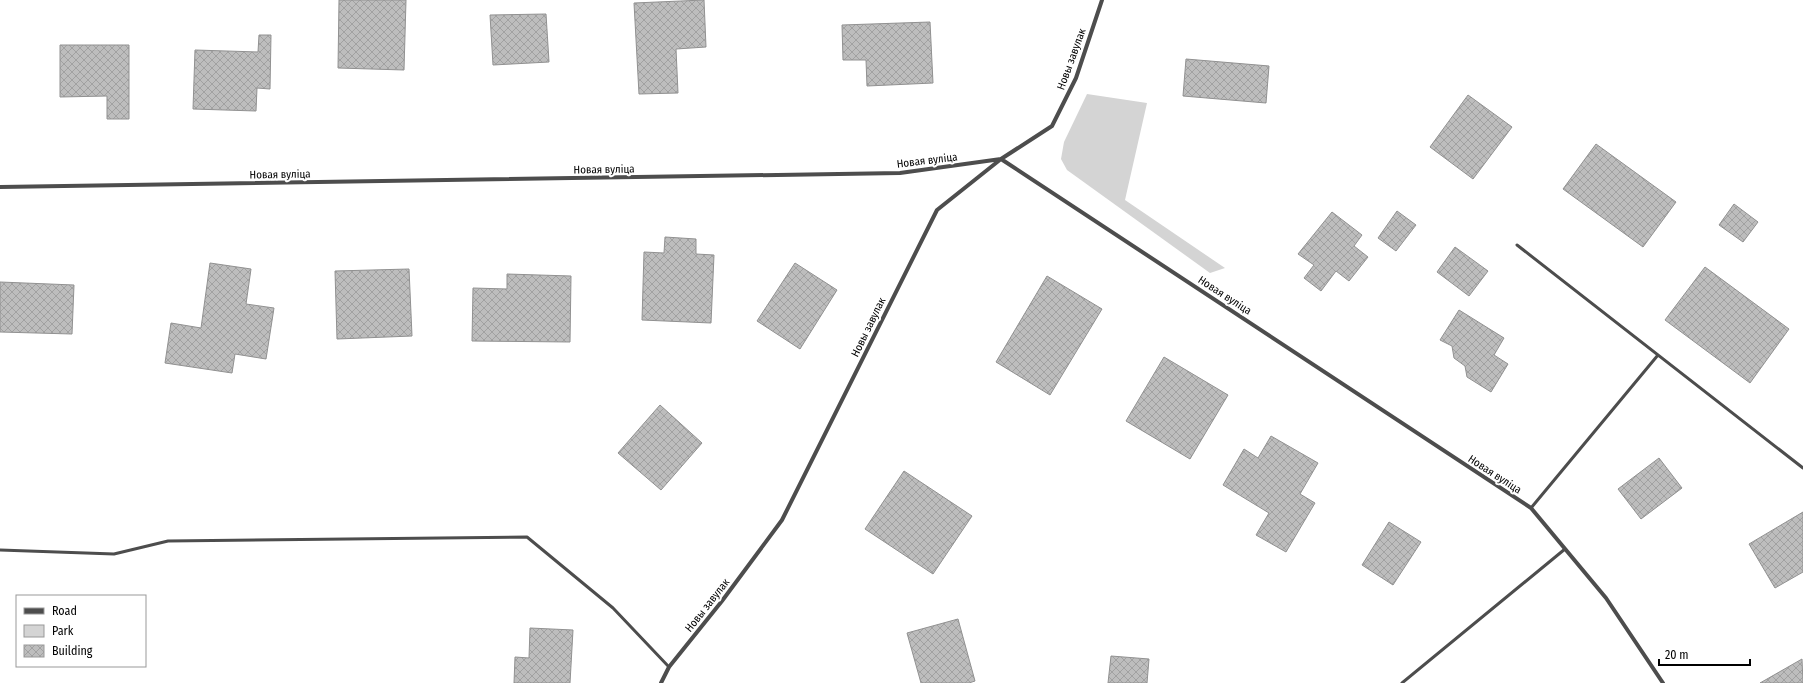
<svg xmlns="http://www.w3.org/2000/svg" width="1803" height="683" font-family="'Fira Sans Condensed',sans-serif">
	<defs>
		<pattern id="building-cross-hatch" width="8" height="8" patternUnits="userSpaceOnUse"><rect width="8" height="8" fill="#bdbdbd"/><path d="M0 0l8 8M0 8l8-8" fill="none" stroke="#a1a1a1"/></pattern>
	</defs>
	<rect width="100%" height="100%" fill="#fff"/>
	<path fill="#d4d4d4" d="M1087,94L1147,103L1125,200L1225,268L1210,273L1067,170L1061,159L1064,142Z"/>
	<path fill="url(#building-cross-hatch)" stroke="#919191" d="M339,0H406L404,70L338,68Z
		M704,0L706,47L676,49L678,93L639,94L634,3Z
		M546,14L549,62L493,65L490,15Z
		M930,22L933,83L867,86L866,60H843L842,25Z
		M259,35H271L270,89L257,88L256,111L193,109L195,50L258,52Z
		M60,45H129V119H107V96L60,97Z
		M1186,59L1269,66L1266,103L1183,96Z
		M1468,95L1512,127L1473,179L1430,147Z
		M1596,144L1676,202L1643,247L1563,189Z
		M1734,204L1758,222L1743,242L1719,225Z
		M1397,211L1416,225L1396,251L1378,238Z
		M1332,212L1362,235L1354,246L1368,257L1349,281L1336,271L1321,291L1304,278L1314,265L1298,254Z
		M665,237L696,239V254L714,255L711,323L642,320L644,252L664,253Z
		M1455,247L1488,271L1469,296L1437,272Z
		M210,263L251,269L246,304L274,308L266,359L235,354L232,373L165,363L171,323L201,328Z
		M795,263L837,290L800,349L757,321Z
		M1705,267L1789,329L1750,383L1665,320Z
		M409,269L412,336L337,339L335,271Z
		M507,274L571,276L570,342L472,341L473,288L507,289Z
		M1047,276L1102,309L1050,395L996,362Z
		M0,282L74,285L72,334L0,332Z
		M1459,310L1504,338L1494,355L1508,364L1491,392L1467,377L1465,366L1454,358L1452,346L1440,340Z
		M1164,357L1228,395L1190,459L1126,421Z
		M660,405L702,443L661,490L618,453Z
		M1271,436L1318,463L1300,494L1315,503L1286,552L1256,535L1269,513L1223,485L1244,449L1258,458Z
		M1659,458L1682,488L1641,519L1618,489Z
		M904,471L972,516L933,574L865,529Z
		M1803,512V572L1775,588L1749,544Z
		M1389,522L1421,542L1393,585L1362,565Z
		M958,619L975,681L969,683H921L907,633Z
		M530,628L573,630L570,683H514L515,657L529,658Z
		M1111,656L1149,659L1147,683H1108Z
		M1802,659L1803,683H1760Z"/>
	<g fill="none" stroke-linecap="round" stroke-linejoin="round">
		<path stroke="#4d4d4d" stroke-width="3" d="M1517,245L1803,468
			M1531,508L1658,355
			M0,550L114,554L168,541L527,537L613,608L669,667
			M1402,683L1565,549"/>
		<path stroke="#4d4d4d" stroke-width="4" d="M0,187L900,173L1001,159L1531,508L1606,598L1663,683
			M661,683L669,667L722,601L782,520L937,210L1001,159L1052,126L1076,78L1102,0"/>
	</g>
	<g text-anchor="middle" stroke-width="4" stroke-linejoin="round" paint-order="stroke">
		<g font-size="11" fill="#000" stroke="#fff">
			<text transform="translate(1071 59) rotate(-70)" y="4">Новы завулак</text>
			<text transform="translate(927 160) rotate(-7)" y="4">Новая вуліца</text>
			<text transform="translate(604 169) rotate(-1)" y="4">Новая вуліца</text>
			<text transform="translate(280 174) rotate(-1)" y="4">Новая вуліца</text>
			<text transform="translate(1225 295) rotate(33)" y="4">Новая вуліца</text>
			<text transform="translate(868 327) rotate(-64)" y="4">Новы завулак</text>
			<text transform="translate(1495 474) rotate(33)" y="4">Новая вуліца</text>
			<text transform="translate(707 605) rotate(-52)" y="4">Новы завулак</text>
		</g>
	</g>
	<rect x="16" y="595" width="130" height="72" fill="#ffffff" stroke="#999999"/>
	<rect x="24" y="608" width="20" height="6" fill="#4d4d4d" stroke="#999999"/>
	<text x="52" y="615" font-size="12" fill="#000000">Road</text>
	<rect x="24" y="625" width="20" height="12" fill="#d4d4d4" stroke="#999999"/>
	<text x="52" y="635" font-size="12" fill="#000000">Park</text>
	<rect x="24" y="645" width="20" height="12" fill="url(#building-cross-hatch)" stroke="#999999"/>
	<text x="52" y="655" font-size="12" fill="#000000">Building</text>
	<path d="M1659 659v6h91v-6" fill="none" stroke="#000000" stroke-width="2"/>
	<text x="1665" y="659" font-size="12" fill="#000000" stroke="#ffffff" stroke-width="3" paint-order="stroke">20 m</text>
</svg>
